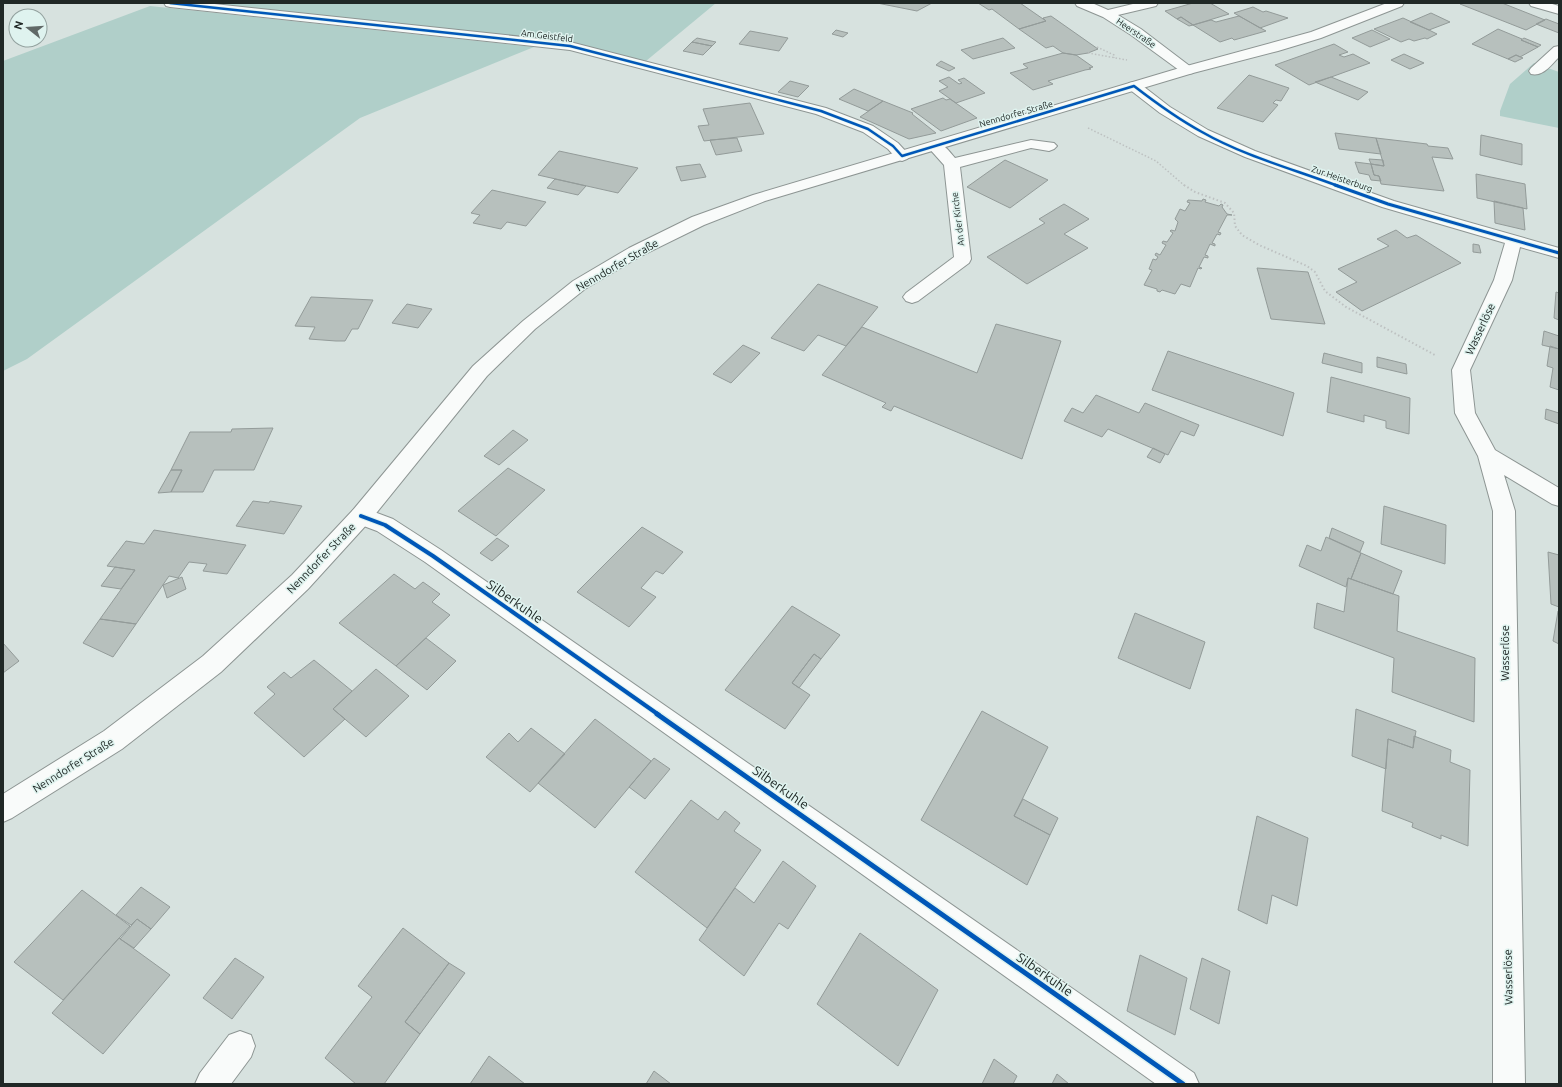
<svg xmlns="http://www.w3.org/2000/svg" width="1562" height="1087" font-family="Ubuntu,sans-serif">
	<rect width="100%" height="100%" fill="#d7e2df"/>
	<path fill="#b0cfc9" d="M196,3H716L646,61L565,42Z
		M150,6L534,47L360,118L27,359L3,371V61Z
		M1534,63L1559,72V128L1500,116V111L1510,84Z"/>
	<path fill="#b7c0bd" stroke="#939b99" d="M877,3H932L917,11Z
		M978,3H1020L1046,21L1019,29L992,9L989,10Z
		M1193,3H1210L1229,14L1193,25L1181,17L1177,19L1165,11Z
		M1463,3H1502L1545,20L1526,30L1460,4Z
		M1253,7L1263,12L1266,11L1288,18L1260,28L1234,13Z
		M1431,13L1450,22L1429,30L1410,22Z
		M1051,16L1098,49L1088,53L1076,55L1063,53L1053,46L1046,48L1019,29L1046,21L1043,18Z
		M1239,16L1266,31L1234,40L1232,38L1220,42L1193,25L1211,20L1216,22Z
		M1181,17L1193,25L1189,26L1177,19Z
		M1403,18L1429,30L1437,34L1427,39L1425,38L1414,41L1409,39L1401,42L1374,29Z
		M1546,19L1559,24V33L1536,24Z
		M1498,29L1522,39L1521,40L1538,47L1520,57L1516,55L1508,59L1472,44Z
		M836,30L848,33L843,37L832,34Z
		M1372,30L1390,39L1370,47L1352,38Z
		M750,31L788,38L779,51L739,44Z
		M697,38L716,42L712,46L692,42Z
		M1003,38L1015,48L973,59L961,50Z
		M1524,38L1541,45L1538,47L1521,40Z
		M692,42L712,46L703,55L683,51Z
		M1334,44L1348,52L1339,55L1344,57L1353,54L1370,63L1309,85L1275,65Z
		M1063,53L1076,55L1093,67L1089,68L1091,69L1085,70L1048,81L1053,84L1033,90L1010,73L1028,68L1023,64Z
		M1404,54L1424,63L1410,69L1391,60Z
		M1516,55L1523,58L1515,62L1508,59Z
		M941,61L955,68L949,71L936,65Z
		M1249,75L1289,88L1281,101L1276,100L1273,103L1278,105L1263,122L1217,108Z
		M949,77L959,84L962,83L958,80L964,78L985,93L956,103L939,91L948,87L939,81Z
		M1331,77L1368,92L1358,100L1315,82Z
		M790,81L809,86L798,97L778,92Z
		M854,89L883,101L868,111L839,99Z
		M943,98L946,100L950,99L977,118L941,131L911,109Z
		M883,101L913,113L912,114L936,133L909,139L860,117Z
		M750,103L764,134L704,141L698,126L709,125L703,109Z
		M1335,133L1376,138L1381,154L1339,149Z
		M1481,135L1522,144V165L1480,155Z
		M737,138L742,151L716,155L710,140Z
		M1376,138L1427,144L1428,146L1448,148L1453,159L1432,157L1444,191L1381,184L1379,176L1374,175L1371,164L1384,166Z
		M559,151L638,168L618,193L538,175Z
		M1369,159L1383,160L1384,166L1371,164Z
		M1005,160L1048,180L1010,208L967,187Z
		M1355,162L1371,164L1374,175L1379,176L1381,181L1371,180L1369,175L1359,173Z
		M700,164L706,177L681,181L676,167Z
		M1476,174L1525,184L1527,209L1477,198Z
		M555,179L586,186L578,195L547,188Z
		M492,190L546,202L526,226L507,222L501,229L473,223L480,215L471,213Z
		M1203,199L1206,200L1205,202L1219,206L1221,204L1223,205L1222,207L1227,214L1232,215H1227L1218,232L1221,233L1220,235L1217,234L1212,243L1215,244V246L1210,244L1205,255L1208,256V258L1204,257L1199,267L1202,268L1201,269L1198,268L1190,287L1181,284L1175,294L1162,290L1160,292L1157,291V289L1144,285L1152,270L1149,269L1153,259L1156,260L1158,257L1155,255L1156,253L1160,255L1166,245L1162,243L1163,241L1167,242L1173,233L1170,231L1171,230L1175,231L1178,222L1175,219L1180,209L1185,211L1190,203L1187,202L1188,200L1202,201Z
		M1494,201L1523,208L1525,230L1495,223Z
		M1064,204L1089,219L1064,234L1088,248L1027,284L987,257L1045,223L1039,219Z
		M1396,230L1407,238L1416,235L1461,263L1362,311L1336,292L1357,282L1338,269L1389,246L1377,239Z
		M1473,244L1479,245L1481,253L1473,252Z
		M1257,268L1308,272L1325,324L1271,319Z
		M818,284L878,307L846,346L818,335L804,351L771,338Z
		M1556,292L1559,293V320L1554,318Z
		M311,297L373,300L358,329H352L345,341H336L309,339L315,327L295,326Z
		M407,304L432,309L418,328L392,323Z
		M996,324L1061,341L1022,459L894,406L891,411L882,407L886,403L822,375L862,327L977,373Z
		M1544,331L1559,336V349L1542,345Z
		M743,345L760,353L731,383L713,374Z
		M1550,346L1559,349V390L1550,387L1553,368L1547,366Z
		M1168,351L1294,393L1283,436L1152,390Z
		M1324,353L1362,363V373L1322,363Z
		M1377,357L1406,364L1407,374L1377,367Z
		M1331,377L1410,398L1409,434L1386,428V421L1364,415V422L1327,412Z
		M1096,395L1139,413L1145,403L1199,425L1194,436L1181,431L1168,455L1108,429L1102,437L1064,421L1072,408L1083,413Z
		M1546,409L1559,413V424L1545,419Z
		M273,428L254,470H214L203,492H171L182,470H171L190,432H231L232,429Z
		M513,430L528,440L499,465L484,456Z
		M1153,448L1165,454L1160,463L1147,457Z
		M508,468L545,490L496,536L458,511Z
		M171,470H182L171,492L158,493Z
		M253,501L269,503L270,501L302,506L284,534L236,526Z
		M1384,506L1446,525L1445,564L1381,544Z
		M642,527L683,552L663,574L656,571L641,588L656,597L629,627L577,592Z
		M1332,528L1364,542L1360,552L1329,538Z
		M154,530L246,545L227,574L203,571L207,564L189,562L178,578L169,576L136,624L100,619L135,570L107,566L126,541L144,544Z
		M1326,537L1361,553L1351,579L1348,578L1346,587L1299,566L1307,545L1321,551Z
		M497,538L509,546L492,561L480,553Z
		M1548,552L1559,555V607L1551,604Z
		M1361,553L1402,571L1393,594L1351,579Z
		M115,567L135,570L121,589L101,586Z
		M394,574L415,589L423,582L440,594L432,602L450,615L396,666L339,623Z
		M182,577L186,589L167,598L163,585Z
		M1348,578L1399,596L1397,631L1475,658L1474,722L1392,692L1394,658L1314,628L1317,603L1344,612Z
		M792,606L840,635L821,659L814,654L792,683L810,695L785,729L725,690Z
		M1558,611H1559V644L1553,641Z
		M1135,613L1205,642L1190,689L1118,658Z
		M100,619L136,624L113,657L83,643Z
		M426,638L456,661L427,690L396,666Z
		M3,643L19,661L3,673Z
		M814,654L821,659L799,688L792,683Z
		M314,660L352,691L333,709L345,719L304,757L254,713L275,694L267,687L284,672L291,678Z
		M376,669L409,696L366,737L333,709Z
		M1356,709L1416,731L1413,748L1388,739L1386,769L1352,756Z
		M982,711L1048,747L1014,816L1050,835L1027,885L921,820Z
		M595,719L651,761L595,828L538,783Z
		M531,728L565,754L530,792L486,757L509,733L518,742Z
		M1414,736L1451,750L1450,762L1470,770L1468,846L1441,835V839L1412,827L1413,823L1382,811L1388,739L1413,748Z
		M654,758L670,769L645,799L629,787Z
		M1023,799L1058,818L1050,835L1014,816Z
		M691,800L718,820L725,811L740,823L734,831L761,850L707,928L635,872Z
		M1257,816L1308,838L1297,906L1272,895L1267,924L1238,910Z
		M783,861L816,886L788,929L779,923L744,976L699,940L735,888L754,903Z
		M141,887L170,907L151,929L137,919L131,925L116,915Z
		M82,890L130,926L63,1000L14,962Z
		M137,919L151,929L134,948L120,939Z
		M403,928L449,963L405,1022L420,1034L384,1084H356L325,1058L372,997L358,986Z
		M860,933L938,990L898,1066L817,1004Z
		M119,938L170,975L103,1054L52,1013Z
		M1140,955L1187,978L1175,1035L1127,1011Z
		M235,958L264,977L232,1019L203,998Z
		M1202,958L1230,971L1219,1024L1190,1009Z
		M449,963L465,973L420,1034L405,1022Z
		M489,1056L525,1084H470Z
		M994,1059L1017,1076L1013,1084H982Z
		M654,1071L671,1084H646Z
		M1057,1074L1069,1084H1052Z"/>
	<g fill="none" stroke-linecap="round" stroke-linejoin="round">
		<defs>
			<path id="minor" d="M164,3H205L570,42L826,108L873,126L898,143L910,156L907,159L902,161L897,159L888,149L863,132L816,114L570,50L170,7L166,6Z
				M1075,3H1092L1108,10L1137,3H1158L1156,6L1118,15L1141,29L1195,70L1193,73L1188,74L1183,73L1131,35L1103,17L1077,6Z
				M1529,3H1549L1559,6V14L1531,6Z
				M1559,46V57C1551,65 1543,77 1531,74L1529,71L1531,68L1554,47Z
				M1134,82L1139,83L1170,107L1208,130L1255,151L1394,201L1559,248V258L1520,247L1512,280L1470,370L1475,413L1495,450L1559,488V506L1552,504L1504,475L1515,511L1525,1084H1493V511L1478,456L1455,413L1452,370L1494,280L1505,243L1382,207L1245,157L1198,136L1160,113L1129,89L1127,86L1129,83Z
				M1031,140L1054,143L1057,146L1054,149L1049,151L1031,148L960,167L971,259L969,263L918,301L912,303L906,301L903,297L906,293L954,257L944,165L927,146L930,143C942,140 948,150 955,158Z
				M361,507L393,519L441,550L1194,1073L1199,1084H1156L425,562L377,531L353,522L350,516L353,510Z
				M240,1031L251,1035L255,1046L251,1057L231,1084H195L200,1073L229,1035Z"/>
			<path id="major" d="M1387,3H1404L1402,6L1321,38L1278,51L1193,73L765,201L704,225L641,256L585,289L535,329L487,376L369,522L308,589L221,672L122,749L12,818L3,822V794L104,731L203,656L292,575L353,510L473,366L523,321L573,281L629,248L692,217L753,195L1183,67L1311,32Z"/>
		</defs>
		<use href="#minor" stroke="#8d9593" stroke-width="2"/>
		<use href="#major" stroke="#8d9593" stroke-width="2"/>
		<path stroke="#bdc1c1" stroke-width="1.5" stroke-dasharray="1.5 2" stroke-linecap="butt" d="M1097,47L1114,55V58
			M1088,53L1127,60
			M1088,128L1156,161L1185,186"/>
		<path stroke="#bdc1c1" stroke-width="2" stroke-dasharray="1.5 2.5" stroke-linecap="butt" d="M1184,185L1195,192L1225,203L1234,213L1235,226L1242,235L1259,245L1307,266L1315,272L1325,291L1346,307L1435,355"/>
		<use href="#minor" fill="#f9fbfa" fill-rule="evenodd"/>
		<use href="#major" fill="#f9fbfa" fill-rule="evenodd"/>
		<defs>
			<path id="cycleway-far3" d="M170,3L570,46L821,111L868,129L893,146L902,156L1134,86C1156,103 1178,119 1202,132C1244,156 1293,169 1338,186"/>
			<path id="cycleway-far2" d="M1335,185L1388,204L1559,253"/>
			<path id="cycleway-far1" d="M361,516L385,525L433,556L659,715"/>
			<path id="cycleway" d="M657,714L1183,1084"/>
		</defs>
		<use href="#cycleway-far3" stroke="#dff3ef" stroke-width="4"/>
		<use href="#cycleway-far2" stroke="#dff3ef" stroke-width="5"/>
		<use href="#cycleway-far1" stroke="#dff3ef" stroke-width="6"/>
		<use href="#cycleway" stroke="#dff3ef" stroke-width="8"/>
		<use href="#cycleway-far3" stroke="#0057b8" stroke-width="2.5"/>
		<use href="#cycleway-far2" stroke="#0057b8" stroke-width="3"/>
		<use href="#cycleway-far1" stroke="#0057b8" stroke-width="4"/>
		<use href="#cycleway" stroke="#0057b8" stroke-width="5"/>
	</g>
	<g text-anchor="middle" stroke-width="3" stroke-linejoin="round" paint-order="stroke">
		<g font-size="9" fill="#202826" stroke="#dff3ef">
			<text transform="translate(1136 33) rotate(34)" y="3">Heerstraße</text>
			<text transform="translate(547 36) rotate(7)" y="3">Am Geistfeld</text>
			<text transform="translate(1016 114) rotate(-16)" y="3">Nenndorfer Straße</text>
			<text transform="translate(1342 179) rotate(19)" y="3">Zur Heisterburg</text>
			<text transform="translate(958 219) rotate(-97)" y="3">An der Kirche</text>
		</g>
		<g font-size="11" fill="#202826" stroke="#dff3ef">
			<text transform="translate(617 265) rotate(-30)" y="4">Nenndorfer Straße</text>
			<text transform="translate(1480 329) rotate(-65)" y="4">Wasserlöse</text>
			<text transform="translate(321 558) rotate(-46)" y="4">Nenndorfer Straße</text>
			<text transform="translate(1505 653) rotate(-90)" y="4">Wasserlöse</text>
			<text transform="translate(73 765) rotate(-32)" y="4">Nenndorfer Straße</text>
			<text transform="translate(1508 977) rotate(-91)" y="4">Wasserlöse</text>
		</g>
		<g font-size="13" fill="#202826" stroke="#dff3ef">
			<text transform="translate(515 601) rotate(35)" y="5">Silberkuhle</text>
			<text transform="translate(781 787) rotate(35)" y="5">Silberkuhle</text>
			<text transform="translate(1045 974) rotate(35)" y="5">Silberkuhle</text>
		</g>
	</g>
	<rect width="1562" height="1087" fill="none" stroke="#202826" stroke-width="8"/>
	<g transform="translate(28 28) rotate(287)"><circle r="19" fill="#dff3ef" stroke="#93a29f"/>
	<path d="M0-3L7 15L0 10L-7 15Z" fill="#606967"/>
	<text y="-6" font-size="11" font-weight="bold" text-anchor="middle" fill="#202826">N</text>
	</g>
</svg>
